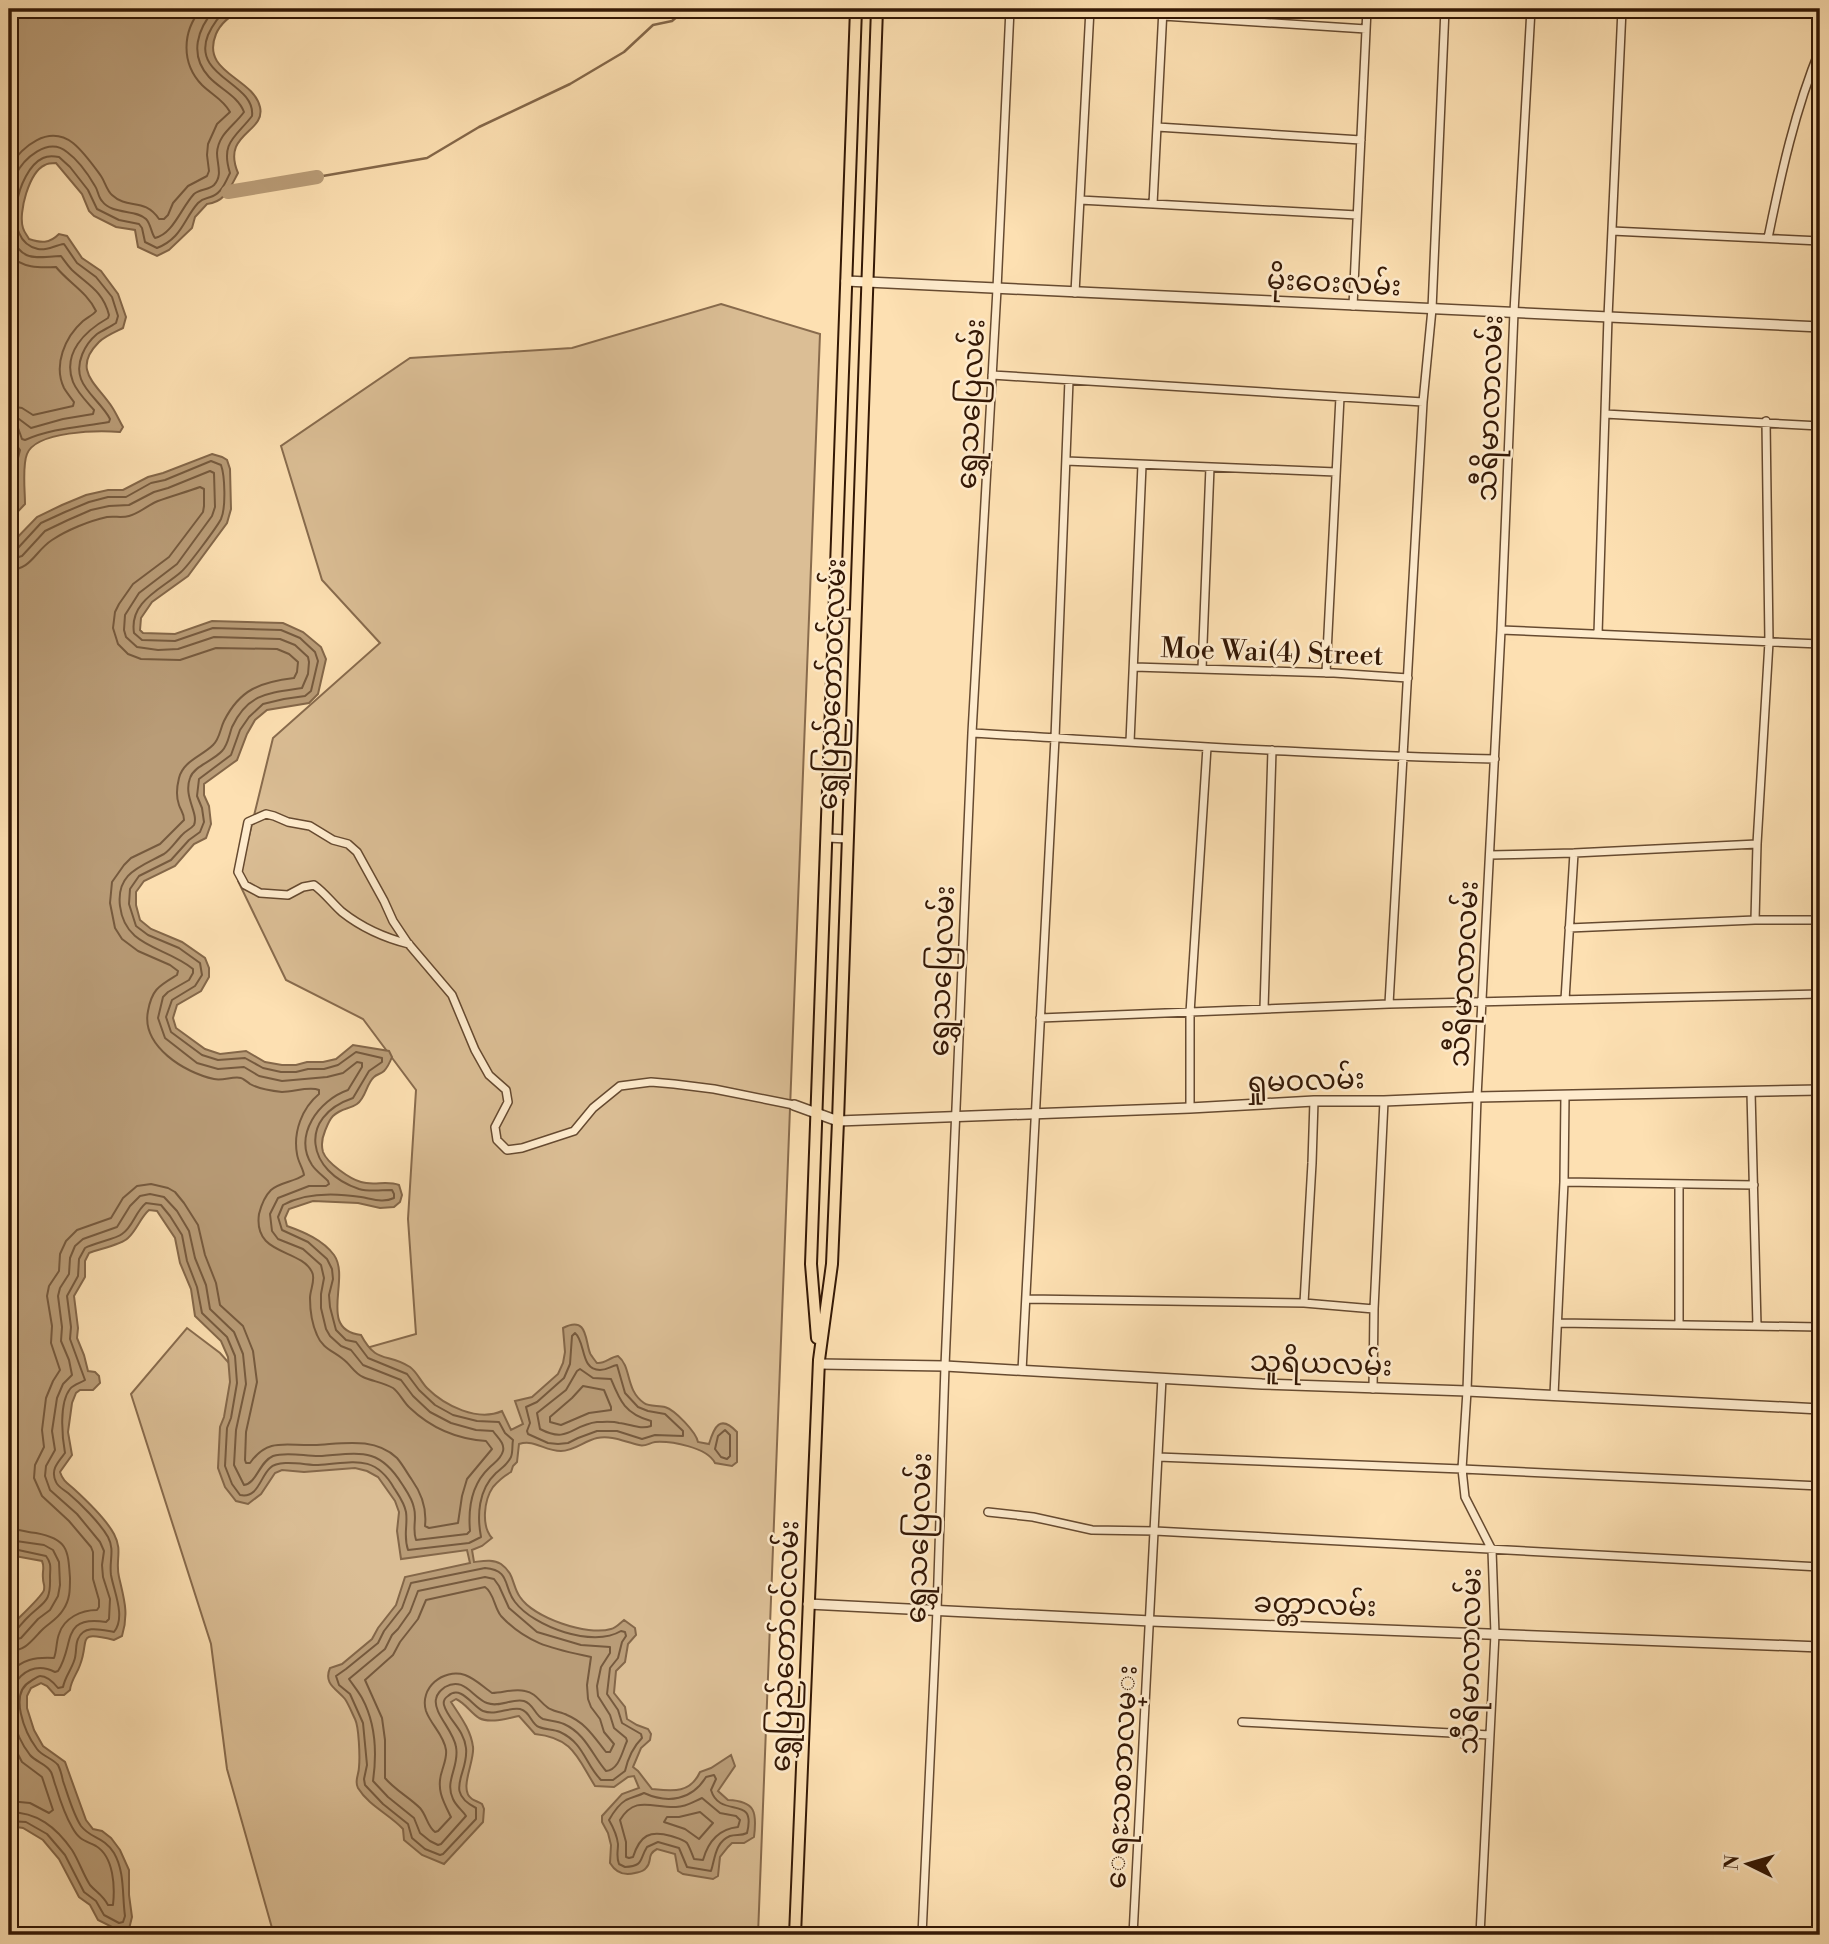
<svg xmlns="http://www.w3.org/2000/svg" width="1829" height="1944" font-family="'Libre Bodoni','Noto Sans Myanmar',serif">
	<rect width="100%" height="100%" fill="#fde0b2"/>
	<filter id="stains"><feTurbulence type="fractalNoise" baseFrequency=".00286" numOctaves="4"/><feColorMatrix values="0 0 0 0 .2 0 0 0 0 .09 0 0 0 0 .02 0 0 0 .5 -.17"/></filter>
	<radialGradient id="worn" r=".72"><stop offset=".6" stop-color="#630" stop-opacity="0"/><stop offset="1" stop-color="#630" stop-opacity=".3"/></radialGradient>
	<path fill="#dbbe95" stroke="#886b4d" stroke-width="2" d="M721,304L820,334L758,1935H274L227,1769L211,1644L131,1394L187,1328L220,1353L246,1382L416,1334L408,1219L416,1090L363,1019L286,980L238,881L273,738L380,643L322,580L281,446L410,358L572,348Z"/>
	<path fill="#b99c77" stroke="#846749" stroke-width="2" d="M9,9H243C231,15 221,22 216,34C200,73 253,77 260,107C266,133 221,133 238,173C230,188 225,202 207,204L195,217L192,228L169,250L157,256L138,247L135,230L116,227L94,216L89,211L82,194L56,163C53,163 48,163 45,165C29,172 18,213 23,228C24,232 27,235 29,239C41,243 49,244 59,234L67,236L82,258L101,271L118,294L126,317L123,328C115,332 105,336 99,342C71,370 97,384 112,407C116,413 119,420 123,427L120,432C99,430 36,431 27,454C22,466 25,490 25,504L9,521V442L15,439L14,434L9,431Z
		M212,454L222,457L227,460L230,469L231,509L227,523L188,576L152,602L141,618L140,630L143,633L175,634L212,621L283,623L303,632L321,647L326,659L318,694L309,703L267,710L255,720L247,734L237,760L204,784V795L209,806L211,824L206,838L194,844L175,866L144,881L136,892V905L140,920L151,929L182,942L205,958L209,968V977L201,991L177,1005L173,1018L176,1028L205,1049L220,1054L246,1051L265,1062L282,1065H296L307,1062H323L336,1059L353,1045L389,1051L392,1057C390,1062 387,1068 384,1071C381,1074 377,1074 374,1077C366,1084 366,1098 357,1104C350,1109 341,1108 333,1116C329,1120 327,1126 325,1131C322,1138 321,1145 323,1152C327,1163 350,1179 361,1182C374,1186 387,1180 399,1185L402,1195L400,1202L394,1207L380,1208L358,1203L313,1201L289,1209L285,1218L287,1226C304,1232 323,1240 334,1255C351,1279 317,1330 361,1335C377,1365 387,1352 410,1367C417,1372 421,1382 427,1388C445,1406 478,1422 502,1411L511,1430L523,1424L515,1401L532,1397L558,1374L563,1363L565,1352L563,1328C588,1315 585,1341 590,1353C590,1354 596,1362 597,1363C605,1364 610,1357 618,1356C632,1367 625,1390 644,1403C649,1407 659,1405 665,1407C675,1410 696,1432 698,1442L709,1444C714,1427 720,1414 737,1432V1462L732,1466L715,1463C707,1447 671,1441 655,1442C649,1443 645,1447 639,1445C625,1442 612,1435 597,1438C584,1441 574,1451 561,1451C544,1451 535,1439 519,1444L517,1462L513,1466L511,1472C504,1476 499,1480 493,1487C484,1500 481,1526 492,1538L482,1546L472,1550L474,1562C483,1561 493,1559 501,1564C515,1574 512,1586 520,1597C534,1618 587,1636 611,1629C616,1628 620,1623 624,1620L635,1628L636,1635L628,1644L625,1662L616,1671L614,1693L625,1707L627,1719L637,1725L648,1729L651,1734L650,1740L641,1748L633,1767L638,1771L652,1789C672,1791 690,1794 700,1772L711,1768L731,1755L735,1766L718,1791L728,1800C756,1801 757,1813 754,1837L744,1843H732L728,1847L720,1857L718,1876L713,1879L683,1874L678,1871L675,1854L657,1849C646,1855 653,1861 646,1868C643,1872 639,1872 635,1873C624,1876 616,1873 610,1863L611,1845L608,1833L602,1822V1816L622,1794L639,1788L634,1776L628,1777L614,1787L595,1786C577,1757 573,1738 535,1734L519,1716C508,1718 490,1724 479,1718C471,1713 465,1703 456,1699L451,1702C460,1716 471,1730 473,1747C475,1761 458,1790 472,1799C475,1801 479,1802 482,1804L484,1809L483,1822L444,1864L422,1855L404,1840L403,1829C389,1814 369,1806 358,1788C354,1781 359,1775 359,1767C360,1757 359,1727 355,1719C352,1713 349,1705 345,1699C337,1689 323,1684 330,1668L342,1664L372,1639L378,1628L396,1605L405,1577L470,1563L467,1550L401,1559L397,1531L399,1512L395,1501L378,1477L367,1471L355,1468L304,1472L282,1470L275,1473L261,1494L248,1504L236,1501L225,1487L218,1468L220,1427L224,1417L230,1382L228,1357L221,1341L195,1316L191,1289L180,1263L175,1238L157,1211L149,1210C140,1218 137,1230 128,1238C121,1245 99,1249 89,1253L85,1261V1277L74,1296L78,1328L77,1338L84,1355L88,1371L95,1372L99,1376L100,1383L93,1390H80L76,1393L72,1403L68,1432L72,1455L60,1472C63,1481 67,1483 74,1489C86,1500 106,1519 114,1534C123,1551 115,1560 119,1577C124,1599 129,1613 122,1636L114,1640C75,1630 90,1640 80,1665C77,1674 71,1680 70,1690L64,1695H55L47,1686L41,1683L31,1688L27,1696V1708L34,1730L43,1746L65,1762L86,1820L93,1829L102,1831L111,1838L120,1850L129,1870V1895L132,1917L129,1929L120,1931L98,1920L90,1905L79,1897L59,1859L43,1840L23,1828L9,1826V1628C16,1620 42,1597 44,1590C45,1582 43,1586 43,1578C42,1571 45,1568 42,1561L9,1555V546L37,517L62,505L86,495L108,490H123L148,477L163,473Z"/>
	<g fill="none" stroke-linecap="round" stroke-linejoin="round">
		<path stroke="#765a3e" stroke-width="2" d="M9,167C22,147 48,124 73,143C84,152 93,165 101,176C105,182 107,191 112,195C128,210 144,197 159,219H164L168,215L173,203L188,186L207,176L209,171L207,155L208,144L217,124L230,112C224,100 211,94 202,85C181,63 182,32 201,9
			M9,203C11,194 11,184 15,176C23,159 48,136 67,152C78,160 88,174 95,186C98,190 98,197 102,201C112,215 136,209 146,219C151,224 151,233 155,238C173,234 181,208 194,194C200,189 209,190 214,185C223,175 217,165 217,153C218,134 234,126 244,112C238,96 220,89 209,77C189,55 197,29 215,9
			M9,235C24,263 34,257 61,256C64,260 68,266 72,270C88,285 103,291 109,315L108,318C85,331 62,353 73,382C77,392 87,402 94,410L93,414L63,419L31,428L19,419L9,417
			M9,255C23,268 38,268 56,267C69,283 87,292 96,311C93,315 88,317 83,321C65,337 53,365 64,388C67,393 71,398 74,402L73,406L33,415L22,408L9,406
			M9,425L18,428L22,439L25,440C52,428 81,427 109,422L110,419C103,405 86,393 81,379C75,363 85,344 97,334C103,330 110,327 116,323L118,316L112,297L96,277L77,263L64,244C55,245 47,251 38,249C0,241 17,170 43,158C47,156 54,156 59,157L70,167L88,190L97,209L119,220L139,224L142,228L145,242L157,248C182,238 183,220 198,203C204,197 207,199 213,196C222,192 226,181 230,173C220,142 236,137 252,116C256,83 191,77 208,35C213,24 219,16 227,9
			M9,448L17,446L20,450L18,458V501L9,511
			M9,551L18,548L41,523L65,512L89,502L108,497H126L151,483L165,480L211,461L221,465C225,476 226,508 221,519C217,527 188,566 181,572C162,589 129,601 134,633L142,640L175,641L213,628L281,630L300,638L315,652L318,661L311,691L305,696L284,699L263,704L249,717L240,730L231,755L199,779L197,796L202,808L204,822L200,832L189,840L171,860L139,876L130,889L129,904L136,926L148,935L179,948L200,963L202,975L195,986L172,1000L166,1017L171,1032L202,1055L218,1060L245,1058L263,1068L281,1072H296L308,1069H324L338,1065L356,1052L382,1058V1062L369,1071L353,1098C297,1117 307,1172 359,1189C369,1192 381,1190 392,1190L394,1194V1198C383,1203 373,1199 361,1197C335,1193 306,1192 283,1205L278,1217L282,1230L308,1242L327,1259L332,1269L333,1279L329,1295L330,1307L336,1330L346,1340L356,1342L368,1358L407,1374L419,1390L435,1405L453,1415L477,1421L499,1422L505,1433L513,1440C512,1445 513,1452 511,1457C507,1465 502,1468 496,1473C478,1490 477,1516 481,1537L469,1543L408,1550C403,1535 408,1526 406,1512C404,1502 399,1496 394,1488C374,1453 352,1463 318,1465C305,1465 279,1459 270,1468C260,1477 258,1499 240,1495L232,1484L225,1466L227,1428L231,1418L237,1383L235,1356L227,1337L202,1313L197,1287L187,1261L182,1235L170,1216L161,1205L146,1203C135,1212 133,1227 122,1234C116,1239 94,1243 85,1248L79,1259L78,1276L67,1296L71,1327L70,1339L85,1380C81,1383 74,1384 70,1389C59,1403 62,1436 65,1453C58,1462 50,1470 56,1482C58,1487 63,1489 68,1493C80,1503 100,1523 108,1537C115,1550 109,1561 111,1575C114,1592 126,1617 114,1632C102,1630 84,1624 78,1639C75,1645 77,1654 74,1661C71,1670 65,1677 63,1687L58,1688C54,1683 48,1676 40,1676C39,1676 32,1680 31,1681C8,1693 25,1733 37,1749C42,1756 52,1758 58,1765C60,1769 62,1776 63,1781C68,1795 73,1814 81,1826C91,1839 103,1836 114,1853C125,1872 122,1895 125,1916L123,1922L119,1923L104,1915L96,1901L84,1892L65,1855L47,1834L26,1822L9,1821
			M9,560L22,556L45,531L68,520L91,510L109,506L129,505L154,492L168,488L210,471L214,473L215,507L212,516L177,564L139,593L125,615L124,630L126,637L137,647L158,650L178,649L214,637L280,639L295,645L308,657L309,662L308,674L302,688C269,693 248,693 232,727C229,735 228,745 222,751C213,761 194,766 190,778C183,797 199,813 194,825C191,829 185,831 182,835C176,841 171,849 164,854C140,867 116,873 120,906C125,948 165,946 193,969V973L189,980L168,992L163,997L158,1018L165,1038L197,1063L218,1069L244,1067L259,1076L282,1081L327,1077L343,1073L357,1062L362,1063V1067L348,1090C319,1100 293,1135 312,1165C316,1171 323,1176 328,1181L329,1184L326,1186H309L278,1198L270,1214L272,1231L278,1239L303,1249L321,1265L324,1278L321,1294V1308L326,1329L330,1336L341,1346L351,1350L363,1365L401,1380L413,1396L430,1412L451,1423L476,1430L493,1431C497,1437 505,1443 503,1451C501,1459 495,1462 489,1468C472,1484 468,1508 470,1531L467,1534L416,1540C412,1529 417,1519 414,1508C412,1498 407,1492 402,1484C379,1447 360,1453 322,1456C307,1457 288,1451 273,1456C259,1462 257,1483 244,1485L234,1465L236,1430L246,1384L243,1354L234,1332L210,1309L206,1285L195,1258L189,1231L177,1211L164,1197L150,1194L140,1196L130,1206L117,1227L83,1239L75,1246L70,1258L69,1274L60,1288L58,1296L62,1327L61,1341L69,1360L72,1375L63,1384L57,1398L52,1431L55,1450L46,1466L45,1476L50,1490L77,1514L100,1542L104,1551L102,1565L103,1577L110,1599L109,1619L106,1622C60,1615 75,1645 58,1671L55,1672C43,1666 31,1667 21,1676C0,1695 16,1737 30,1755C36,1762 47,1764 51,1772C53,1776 54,1782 56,1787C60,1800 65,1815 72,1827C79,1840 84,1840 96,1846C114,1857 115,1887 113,1905H108C103,1895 96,1892 90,1885C83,1874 79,1861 72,1850C56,1827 37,1812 9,1812
			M9,570C31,570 35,551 52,540C67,530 89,521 107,517C115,516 122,518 129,516C140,513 148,505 158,501C172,496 186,492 200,487L204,489V506L203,512L169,557L133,584L119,604L115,612L113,628L118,644L128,654L141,659L180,660L216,648L277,649L289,654L298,662L297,672L294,678C261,682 240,689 224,721C220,729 220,738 213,745C202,756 183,761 179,778C177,786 176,797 179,805C181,811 184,813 184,820L160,844L131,858L124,865L112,882L110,903L115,928L122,939L138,951L170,965L178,971L177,975C159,986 152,989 148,1011C141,1046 185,1073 214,1079C223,1081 233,1076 241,1078C242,1078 249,1083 250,1084C259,1089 272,1091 282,1092C294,1092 309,1086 319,1090V1094C302,1108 293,1132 297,1154C298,1162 303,1168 304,1175C294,1182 280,1182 271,1190C265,1196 261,1206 259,1214C253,1256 300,1248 312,1272C316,1279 310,1290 310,1298C310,1310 312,1324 317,1335C322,1348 333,1351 343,1359C351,1365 354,1373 363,1377C372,1381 384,1383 393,1388C399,1392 404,1403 410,1408C431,1428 457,1439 486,1441L492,1449L467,1479L462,1496L458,1523L429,1528L425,1526C427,1508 422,1494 412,1480C407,1473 403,1465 397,1458C374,1436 341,1444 314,1445C287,1446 268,1437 250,1463H246L245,1460L246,1432L257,1382L253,1351L243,1326L220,1305L216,1283L205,1255L198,1225L184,1203L175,1192L168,1188L151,1184L137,1186L123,1198L111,1218L77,1230L66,1241L60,1254L59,1271L49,1286L47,1296L52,1326L51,1343L60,1370L53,1381L46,1398L42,1430L44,1447L35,1465L34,1478L42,1496L69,1521L91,1547L93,1552V1579L99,1600V1607L97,1610C81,1610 64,1618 59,1634C56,1642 57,1650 54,1658C36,1657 21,1659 9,1674
			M575,1333C586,1342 580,1370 600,1370C607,1370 611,1366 617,1365L625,1393L638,1407L648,1411L665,1414L683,1431V1436L655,1435L642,1439L617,1431H597L578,1438L568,1443L558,1444L548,1443L528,1434L527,1431L530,1423L526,1407L537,1402L564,1378L570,1364L572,1336Z
			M580,1369L593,1378L611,1379C620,1401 625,1414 651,1421V1426C640,1430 631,1424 619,1423C613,1421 604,1422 597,1422C571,1425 569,1444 540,1429L537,1413L566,1390L577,1371Z
			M583,1386L604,1390L611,1407V1410L589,1413L561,1425L550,1422V1417L572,1398Z
			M725,1430L730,1435V1456L727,1459L721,1457L715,1449L718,1436Z
			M9,1529C18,1529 27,1532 36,1533C68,1539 68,1550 70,1578C70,1590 70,1600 63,1610C57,1620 47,1624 40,1632C30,1643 24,1651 9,1651
			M9,1540L44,1545L53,1550L59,1562L60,1585L58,1596L50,1610L38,1619L21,1638L9,1641
			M9,1548L46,1556C52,1564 50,1568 50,1577C51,1605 43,1601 26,1619C20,1625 18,1631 9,1632
			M485,1568C511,1570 503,1587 515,1602C534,1627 593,1648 621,1631L625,1632L626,1636L622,1642L618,1658L610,1668L607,1694L618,1710L622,1723L641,1734L642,1738C633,1747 628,1758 625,1771L613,1780H601C585,1764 584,1743 560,1732C553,1729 546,1730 539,1727C531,1724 530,1711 520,1709C508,1707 496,1716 483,1711C473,1707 461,1684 448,1696C445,1698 443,1701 444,1705C448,1720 464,1729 466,1748C469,1774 443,1791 476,1808V1819L443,1854L440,1855L425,1849L412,1838L408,1824L383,1804L365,1785L364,1779L367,1765L363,1723L350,1694L339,1685L336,1676L346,1669L378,1643L384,1631L402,1608L411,1583Z
			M485,1577L494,1579L499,1586L509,1608L537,1632L581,1645L610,1647V1653L601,1667L597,1686L598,1696L610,1715L614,1728L626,1738L627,1741C622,1752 619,1770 606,1771C592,1755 586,1734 564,1724C557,1721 550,1721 543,1719C535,1716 534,1704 524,1701C512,1698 499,1708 487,1703C472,1697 464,1676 445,1687C441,1690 437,1693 436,1699C433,1713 454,1731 456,1747C460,1766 444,1781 453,1799C456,1806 462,1810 466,1816L441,1844L438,1845L430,1841L420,1833L414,1818L388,1797L373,1781C377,1753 375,1722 362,1698C358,1691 353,1685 349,1679L385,1649L392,1635L398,1629L410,1612L418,1591Z
			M485,1587C494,1593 494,1607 501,1616C528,1645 555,1649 591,1657L587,1685L588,1699L591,1707L600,1719L604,1732L614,1744L610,1752H606C594,1737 586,1723 567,1715C561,1712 551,1711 547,1707C539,1701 536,1693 525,1691C514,1688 503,1693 492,1693C483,1687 476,1679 465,1675C443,1668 419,1688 426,1711C431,1725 444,1735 446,1750C447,1757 444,1764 442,1771C436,1789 443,1801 451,1817L438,1831L435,1832C427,1826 427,1816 420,1808C409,1797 395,1790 385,1778V1740L382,1718L365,1680L393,1655L400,1642L418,1619L426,1600Z
			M9,1737L22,1762L42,1777L53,1810L49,1813L30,1803L9,1801
			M714,1775L716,1779L711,1790C720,1820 757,1793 747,1833C741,1836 736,1834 730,1836C715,1842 715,1859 711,1871L687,1867L679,1848L658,1842L647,1847C639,1860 644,1866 625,1867L619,1864C616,1856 618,1852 618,1844C617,1835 613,1827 609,1820C613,1813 619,1804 626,1800C632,1797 638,1796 644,1793C668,1804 692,1800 706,1777Z
			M702,1798L720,1813L736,1816L740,1820L738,1827C719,1829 708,1842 703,1860L694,1859C692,1854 690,1848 687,1843C683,1839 677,1838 671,1836C650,1830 640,1835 633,1857L629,1858L626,1857V1842L620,1820C635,1795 652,1808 676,1807C686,1807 693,1802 702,1798Z
			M700,1812L713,1823L699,1839L685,1829L664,1822L667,1817H679Z"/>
		<path stroke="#846749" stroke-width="2.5" d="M317,177L427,158L479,127L570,84L624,52L653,25L672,21L679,15L681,9"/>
		<path stroke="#b99c77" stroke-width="14" d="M228,192L317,177"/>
		<defs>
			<path id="minor" d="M1163,16L1366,29
				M1157,127L1361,140
				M1080,200L1357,215
				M1153,204L1163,9
				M1612,231L1820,241
				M1768,238C1781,174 1795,110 1820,49
				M1075,293L1090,9
				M1353,306L1367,9
				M992,375L1423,402
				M1605,414L1820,426
				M1066,461L1336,472
				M835,614H856
				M1501,630L1820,644
				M1598,634L1608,317L1622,9
				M1134,667L1334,673L1408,678
				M1202,669L1210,467
				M1326,673L1340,397
				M972,733C1146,743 1320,755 1495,759
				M1130,742L1142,465
				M827,838L848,839
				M1490,855L1574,853L1757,844L1769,642L1766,421
				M1755,920H1820
				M1569,928L1755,920L1757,844
				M409,944C385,938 361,927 342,912C332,903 325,893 314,885L303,887L288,895L260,893L245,885L238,872L248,822L266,814L274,816L288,822L310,826L333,840L348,844L357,852L384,901L393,921L407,942L452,995L475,1050L489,1075L506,1090L508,1102L495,1127L497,1140L507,1150L522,1148L574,1131L593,1108L620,1086L651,1082L674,1084L714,1089L794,1105
				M1565,1000L1574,853
				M1389,1004L1423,402L1432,309L1445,9
				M1264,1009L1272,750
				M1040,1018L1389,1004L1820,994
				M1751,1092L1757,1326
				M1314,1101L1312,1163L1304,1303L1374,1309
				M1190,1108V1013L1207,747
				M1564,1182L1754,1185
				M1026,1299L1304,1303
				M1559,1323L1820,1327
				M1679,1325V1184
				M1022,1371L1055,738L1069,380
				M1373,1389L1374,1309L1384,1101
				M1554,1395L1564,1182L1565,1095
				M1158,1457L1462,1469L1820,1486
				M988,1512L1033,1517L1092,1530L1155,1531L1820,1567
				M1242,1722L1490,1735
				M922,1935L937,1610L945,1366L972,733L997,289L1010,9
				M1133,1935L1162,1378
				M1480,1935L1495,1634L1492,1550L1465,1497L1462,1469L1467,1391L1477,1097L1501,630L1514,312L1531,9"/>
			<path id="tertiary" d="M846,281L1820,327
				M794,1105L838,1121L1190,1108L1314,1101H1384L1477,1097L1820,1090
				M819,1364L945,1366L1262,1384L1467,1391L1820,1409
				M808,1604L1151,1621L1820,1647"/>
			<path id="primary" d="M817,1338L811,1264L856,9
				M795,1935L819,1360L832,1264L838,1121L877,9"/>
		</defs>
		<use href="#minor" stroke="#664a30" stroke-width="10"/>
		<use href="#tertiary" stroke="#664a30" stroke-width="12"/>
		<use href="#primary" stroke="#341805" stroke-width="14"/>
		<use href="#minor" stroke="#feebcd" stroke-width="7"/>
		<use href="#tertiary" stroke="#feebcd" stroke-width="9"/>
		<use href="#primary" stroke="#fde0b2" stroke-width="10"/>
	</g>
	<g text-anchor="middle" stroke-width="5" stroke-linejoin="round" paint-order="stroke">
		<g font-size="28" fill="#341805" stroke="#feebcd">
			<text transform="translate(1334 282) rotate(3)" y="10">မိုးဝေးလမ်း</text>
			<text transform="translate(970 404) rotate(-87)" y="10">ရွှေသပြေလမ်း</text>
			<text transform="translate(1489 408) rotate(-88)" y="10">သီရိမာလာလမ်း</text>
			<text transform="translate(1272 651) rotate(2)" y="10">Moe Wai(4) Street</text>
			<text transform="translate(831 684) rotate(-88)" y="10">ရွှေပြည်တော်ဝင်လမ်း</text>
			<text transform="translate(941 971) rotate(-88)" y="10">ရွှေသပြေလမ်း</text>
			<text transform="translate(1463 974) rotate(-87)" y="10">သီရိမာလာလမ်း</text>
			<text transform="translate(1305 1080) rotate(-2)" y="10">ရှုမဝလမ်း</text>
			<text transform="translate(1321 1363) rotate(2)" y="10">သူရိယလမ်း</text>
			<text transform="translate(918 1538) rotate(-88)" y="10">ရွှေသပြေလမ်း</text>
			<text transform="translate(1315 1604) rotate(2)" y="10">ခတ္တာလမ်း</text>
			<text transform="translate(784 1646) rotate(-88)" y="10">ရွှေပြည်တော်ဝင်လမ်း</text>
			<text transform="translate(1469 1661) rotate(-89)" y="10">သီရိမာလာလမ်း</text>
			<text transform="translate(1121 1777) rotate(-87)" y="10">ေရႊသစၥာလမ္း</text>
		</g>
	</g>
	<rect width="1829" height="1944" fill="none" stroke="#fde0b2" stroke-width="35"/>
	<rect x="10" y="10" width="1808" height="1923" fill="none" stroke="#341805" stroke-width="3.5"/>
	<rect x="18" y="18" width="1794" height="1909" fill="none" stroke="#341805" stroke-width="2"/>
	<g transform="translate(1748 1864) rotate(275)" stroke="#feebcd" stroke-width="5" paint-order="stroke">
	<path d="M0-5L12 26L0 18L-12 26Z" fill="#341805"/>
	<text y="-10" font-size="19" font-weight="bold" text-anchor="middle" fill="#341805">N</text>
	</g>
	<rect width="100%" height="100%" filter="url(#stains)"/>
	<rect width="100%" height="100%" fill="url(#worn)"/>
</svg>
